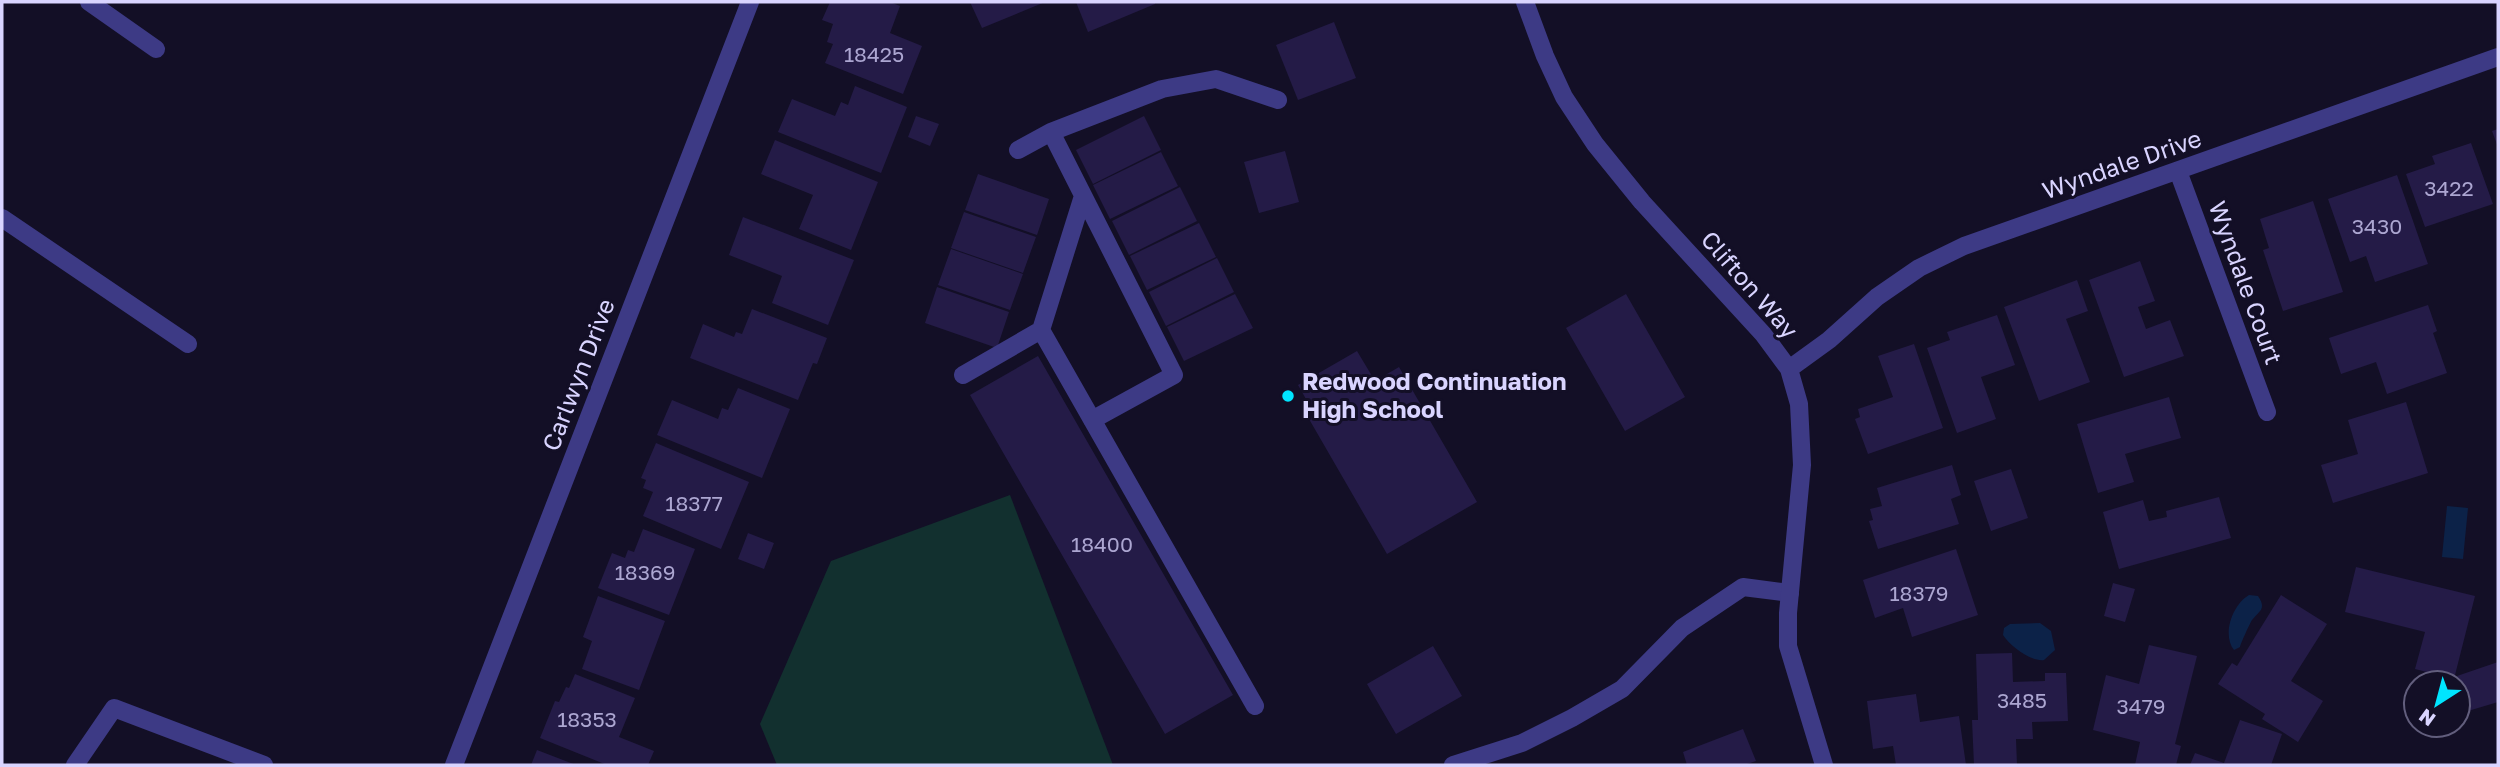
<svg xmlns="http://www.w3.org/2000/svg" width="2500" height="767" font-family="'Golos Text',sans-serif">
	<rect width="100%" height="100%" fill="#130f26"/>
	<path fill="#12302f" d="M1010,495L1113,765H777L760,724L831,561Z"/>
	<path fill="#0c2248" d="M2447,506L2468,508L2463,559L2442,557Z
		M2249,595L2258,596C2267,609 2259,611 2252,620C2250,623 2240,645 2240,647L2234,650C2222,635 2232,605 2249,595Z
		M2040,623L2051,631L2055,650L2044,660C2031,662 2010,646 2003,635L2004,628L2010,624Z"/>
	<path fill="#241b47" d="M830,2H890L900,6L890,33L922,46L903,94L825,63L833,44L827,42L833,24L822,20Z
		M970,2H1045L982,28Z
		M1076,2H1155V4L1088,32Z
		M1334,22L1356,78L1298,100L1276,45Z
		M855,86L907,107L881,173L778,132L792,99L835,116L841,102L848,105Z
		M916,116L939,124L930,146L908,137Z
		M1144,116L1161,150L1093,184L1076,150Z
		M2498,129V147L2492,131Z
		M775,140L878,182L851,250L799,229L813,195L761,174Z
		M2471,143L2493,204L2425,227L2406,174L2435,164L2432,156Z
		M1285,151L1299,202L1259,213L1244,162Z
		M1161,152L1178,186L1110,219L1093,185Z
		M978,174L1049,199L1037,235L965,210Z
		M2397,175L2428,264L2375,282L2366,256L2350,262L2328,199Z
		M1180,187L1197,221L1129,255L1112,221Z
		M2313,201L2343,292L2283,311L2263,250L2269,248L2260,219Z
		M964,212L1036,237L1023,273L951,248Z
		M743,217L854,260L828,325L772,303L782,276L729,255Z
		M1199,223L1216,257L1147,290L1130,256Z
		M951,249L1023,274L1010,310L938,285Z
		M1217,258L1234,292L1166,326L1149,292Z
		M2140,261L2155,301L2138,307L2146,329L2170,320L2184,356L2124,377L2089,280Z
		M2077,280L2088,311L2066,319L2090,382L2039,401L2004,307Z
		M937,287L1009,312L997,348L925,323Z
		M1235,294L1253,328L1184,361L1167,327Z
		M1626,294L1685,397L1625,431L1566,328Z
		M2428,305L2437,331L2433,333L2447,373L2387,394L2376,362L2341,374L2329,338Z
		M752,309L827,338L817,364L813,363L798,400L690,358L703,324L734,337L736,332L742,334Z
		M1997,315L2015,365L1981,377L1996,419L1957,433L1927,348L1950,340L1947,332Z
		M1914,344L1943,428L1868,454L1855,419L1860,417L1858,409L1893,397L1878,356Z
		M1357,351L1375,381L1399,367L1477,502L1387,554L1309,419L1315,415L1298,385Z
		M1038,356L1233,695L1165,734L970,395Z
		M738,388L790,409L762,478L657,435L672,400L718,419L722,408L728,410Z
		M2169,397L2181,438L2125,454L2134,482L2098,493L2077,424Z
		M2406,402L2428,473L2333,503L2321,465L2358,454L2348,420Z
		M656,443L749,482L721,549L643,516L653,492L643,488L646,480L641,478Z
		M1952,465L1961,495L1951,499L1959,524L1878,549L1869,521L1873,520L1870,509L1882,506L1877,488Z
		M2011,469L2028,518L1991,531L1974,481Z
		M2219,497L2231,538L2119,569L2103,512L2143,500L2149,521L2167,517L2166,511Z
		M643,529L695,549L669,615L598,588L612,553L625,558L628,550L634,552Z
		M748,533L774,543L764,569L738,559Z
		M1956,549L1978,615L1912,637L1903,608L1875,618L1863,580Z
		M2356,567L2475,596L2454,679L2415,669L2425,632L2345,612Z
		M2113,583L2135,589L2125,622L2104,616Z
		M2281,595L2327,624L2291,681L2323,701L2298,742L2262,719L2265,714L2218,684L2232,663L2237,666Z
		M598,596L665,621L639,690L582,669L592,641L583,637Z
		M2149,645L2197,656L2175,744L2181,746L2176,765H2135L2140,742L2093,730L2106,675L2139,684Z
		M1433,646L1462,696L1396,734L1367,684Z
		M2012,653L2013,682L2045,681V673H2066L2068,721L2032,722L2033,739H2016L2017,765H1974L1972,720H1978L1976,654Z
		M2498,662V702L2468,711L2457,676Z
		M575,674L635,698L619,737L654,751L648,765H607L540,738L555,701L559,702L566,687L569,688Z
		M1916,694L1920,722L1959,716L1966,765H1896L1893,746L1873,749L1867,701Z
		M2240,720L2282,734L2271,765H2190L2195,753L2224,763Z
		M1743,729L1756,761L1744,765H1687L1683,752Z
		M537,750L576,765H531Z"/>
	<g fill="none" stroke-linecap="round" stroke-linejoin="round">
		<path stroke="#3d3a85" stroke-width="18" d="M89,2L156,49
			M1051,132L1174,375L1092,420
			M1018,150L1051,132L1162,89L1216,79L1278,100
			M2,218L188,344
			M1041,330L1255,706
			M963,375L1041,330L1083,196
			M1453,765L1522,743L1572,718L1622,689L1682,628L1743,587L1790,593"/>
		<path stroke="#3d3a85" stroke-width="18" d="M1525,2L1545,56L1564,97L1595,144L1642,202L1763,334L1789,369L1799,404L1802,465L1788,613V646L1824,765
			M2178,171L2267,412
			M1789,369L1829,340L1877,297L1919,268L1964,246L2498,57
			M75,765L114,708L264,765
			M454,765L750,2"/>
	</g>
	<circle fill="#00e5ff" stroke="#130f26" stroke-width="2.5" cx="1288" cy="396" r="7"/>
	<g text-anchor="middle" stroke-width="6" stroke-linejoin="round" paint-order="stroke">
		<g font-size="21" fill="#aca6d1">
			<text x="874" y="62">18425</text>
			<text x="2449" y="196">3422</text>
			<text x="2377" y="234">3430</text>
			<text x="694" y="511">18377</text>
			<text x="1102" y="552">18400</text>
			<text x="645" y="580">18369</text>
			<text x="1919" y="601">18379</text>
			<text x="2022" y="708">3485</text>
			<text x="2141" y="714">3479</text>
			<text x="587" y="727">18353</text>
		</g>
		<g font-size="24" fill="#d9d4ff" stroke="#130f26">
			<text transform="translate(2122 165) rotate(-19)" y="8">Wyndale Drive</text>
			<text transform="translate(2245 283) rotate(70)" y="8">Wyndale Court</text>
			<text transform="translate(1749 285) rotate(49)" y="8">Clifton Way</text>
			<text transform="translate(579 375) rotate(-69)" y="8">Carlwyn Drive</text>
		</g>
		<g font-size="24" font-weight="bold" fill="#d9d4ff" stroke="#130f26" text-anchor="start">
			<text x="1302" y="390">Redwood Continuation<tspan x="1302" dy="28">High School</tspan></text>
		</g>
	</g>
	<rect width="2500" height="767" fill="none" stroke="#d9d4ff" stroke-width="7"/>
	<g transform="translate(2437 704) rotate(216)"><circle r="33" fill="#130f26" stroke="#625e7d" stroke-width="2"/>
	<path d="M0-5L12 26L0 18L-12 26Z" fill="#00e5ff"/>
	<text y="-10" font-size="19" font-weight="bold" text-anchor="middle" fill="#d9d4ff">N</text>
	</g>
</svg>
